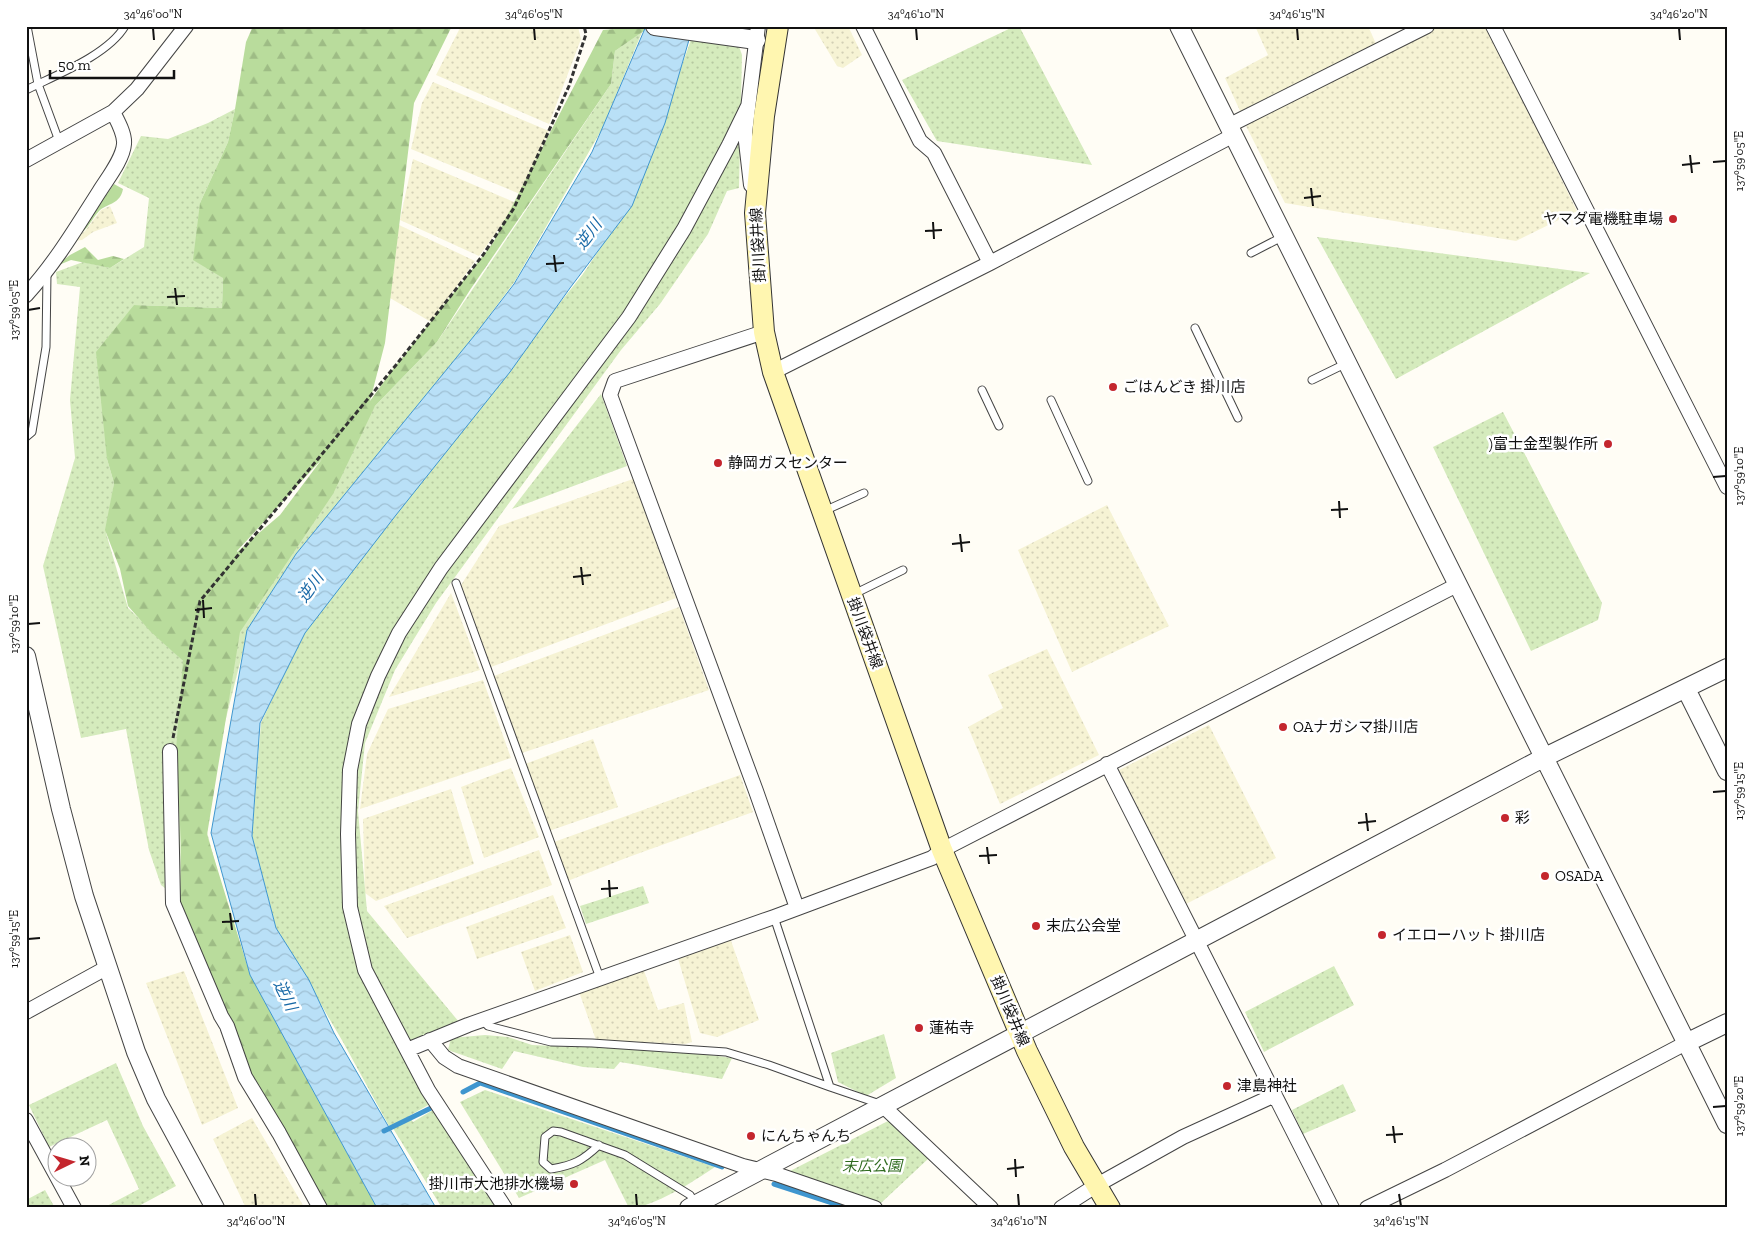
<svg xmlns="http://www.w3.org/2000/svg" width="1753" height="1234" font-family="'Zilla Slab','Noto Sans JP',serif">
	<defs>
		<pattern id="farmland-dots" width="8" height="8" patternUnits="userSpaceOnUse" patternTransform="scale(1.25)"><rect width="8" height="8" fill="#f6f3d4"/><path d="M2 2h.1M6 6h.1" fill="none" stroke="#d2cfb5" stroke-width="1.8" stroke-linecap="round"/></pattern>
		<pattern id="grass-dots" width="8" height="8" patternUnits="userSpaceOnUse" patternTransform="scale(1.25)"><rect width="8" height="8" fill="#d5ebbd"/><path d="M2 2h.1M6 6h.1" fill="none" stroke="#b6c8a1" stroke-width="1.8" stroke-linecap="round"/></pattern>
		<pattern id="forest-firs" width="22" height="20" patternUnits="userSpaceOnUse" patternTransform="scale(1.25)"><rect width="22" height="20" fill="#b9dc9c"/><path d="M5 1l3.5 6h-7zM16 11l3.5 6h-7z" fill="#9ebc85"/></pattern>
		<pattern id="water-waves" width="16" height="10" patternUnits="userSpaceOnUse" patternTransform="scale(1.25)"><rect width="16" height="10" fill="#b9e0f7"/><path d="M0 5q4-4 8 0t8 0" fill="none" stroke="#9ebfd3"/></pattern>
	</defs>
	<rect width="100%" height="100%" fill="#fffdf5"/>
	<path fill="url(#farmland-dots)" d="M461,26L578,27L581,39L549,124L436,75Z
		M813,26H848L862,55L843,68L837,66Z
		M1255,26H1368L1377,46L1241,113L1225,78L1268,55Z
		M1440,26H1486L1577,211L1516,241L1285,203L1245,124Z
		M433,82L549,131L520,194L411,149L422,103Z
		M413,159L514,202V208L479,256L400,220Z
		M110,206L117,223L93,232L82,240L72,241L85,231L101,210Z
		M399,225L475,261L431,322L390,298Z
		M633,479L676,598L491,667L461,585L499,526Z
		M1107,505L1169,626L1072,672L1018,550Z
		M451,593L480,670L389,697Z
		M679,607L709,690L522,753L494,676Z
		M1047,649L1099,755L1000,804L968,727L1003,708L988,675Z
		M483,680L511,758L360,809L367,754L388,709Z
		M1209,725L1276,858L1186,904L1119,770Z
		M593,739L618,807L549,831L525,764Z
		M511,768L539,837L484,858L461,787Z
		M740,775L753,812L626,858L565,882L554,842Z
		M451,789L474,864L376,901L365,893L363,819Z
		M539,850L552,885L407,938L384,906Z
		M553,895L566,928L477,959L466,927Z
		M570,935L583,972L535,991L521,952Z
		M730,938L759,1020L717,1037L700,1033L677,955Z
		M643,968L658,1010L684,1003L692,1042L685,1044L596,1040L578,989Z
		M184,971L238,1108L202,1125L146,983Z
		M252,1118L304,1207L246,1208L213,1139Z"/>
	<path fill="url(#grass-dots)" d="M696,26H732L742,55L739,188L727,191L708,234L660,304L621,350L436,603L395,670L365,743L358,811L367,911L459,1022L408,1044L368,966L351,909L356,839L349,907L363,976L430,1104L409,1116L413,1122L433,1110L504,1208H442L391,1125L389,1126L343,1042L276,928L252,836L261,723L303,634L379,528L583,274L635,196Z
		M1015,26H1019L1092,165L937,141L902,80Z
		M642,32L602,129L515,281L474,336L296,554L249,627L221,738L207,832L217,870L250,975L273,1018L213,995L198,672L375,406L437,342L611,84L615,51Z
		M235,109L228,142L200,203L223,278L222,308L134,305L107,459L114,483L106,533L128,608L183,661L180,900L161,885L149,850L126,729L81,738L43,566L75,458L70,400L80,287L57,284L56,272L83,262L110,268L144,247L149,198L118,183L141,136L168,139L208,123Z
		M1317,237L1590,273L1396,379Z
		M601,394L627,466L512,509Z
		M1503,412L1602,603L1598,620L1531,651L1433,447Z
		M643,886L649,903L586,924L580,906Z
		M1334,966L1354,1005L1264,1052L1245,1012Z
		M884,1034L896,1078L866,1096L838,1082L831,1053Z
		M485,1035L508,1037L532,1045L575,1047L592,1043L688,1052L732,1058L722,1079L620,1062L614,1069L583,1067L514,1051L502,1069L448,1050L451,1038Z
		M116,1063L143,1126L176,1186L135,1208H103L139,1189L107,1120L49,1147L29,1105Z
		M1343,1084L1356,1111L1303,1134L1292,1110Z
		M485,1090L715,1167C694,1181 653,1208 629,1208L605,1160L519,1198L460,1102Z
		M890,1120L929,1158L880,1204L788,1172Z
		M45,1190L55,1208H26V1200Z"/>
	<path fill="url(#forest-firs)" fill-rule="evenodd" d="M253,26H452L414,103L385,343L370,401L403,355L394,368L493,243L603,30L651,26L615,51L611,84L470,290L437,342L375,406L333,494L240,632L207,835L250,975L377,1208H323L245,1077L180,903L181,843L176,750L183,661L150,631L128,606L120,569L105,530L114,483L107,459L96,352L134,305L222,308L223,278L193,260L200,203L228,142L235,109L246,42ZM322,459L280,515L237,552V551Z
		M114,184L123,189C120,204 109,203 100,210C91,219 90,228 76,237Z
		M85,247L98,260L113,256L124,259L110,268L71,260L54,267L70,255Z"/>
	<path fill="url(#water-waves)" stroke="#3f96cf" d="M646,26H693L665,123L632,206L570,288L510,372L396,515L305,633L260,723L252,836L276,928L309,980L334,1033L436,1208H377L250,975L211,833L247,630L296,554L474,336L514,284L592,152Z"/>
	<g fill="none" stroke-linecap="round" stroke-linejoin="round">
		<path stroke="#3f96cf" stroke-width="5" d="M463,1092L480,1083L722,1167
			M384,1131L431,1108
			M774,1184L848,1208"/>
		<defs>
			<path id="service" d="M27,26L38,84L59,141
				M26,90C56,75 108,55 125,26
				M1251,253L1284,236
				M1195,328L1238,418
				M1312,380L1347,363
				M982,390L999,426
				M1051,400L1088,481
				M26,437L32,432L46,347L47,273
				M824,511L864,493
				M456,583L600,978
				M854,594L903,570
				M774,917L830,1087L880,1104
				M482,1020L488,1026L551,1042L592,1043L726,1052L769,1065L830,1087
				M599,1145C582,1161 574,1165 551,1169L543,1162L545,1137L553,1131L561,1132L625,1155L690,1195L695,1204"/>
			<path id="minor" d="M863,26L920,141L934,153L990,263
				M1493,26L1727,487
				M1230,125L1427,26
				M26,160L113,112L137,89L186,26
				M751,185L745,133L758,26
				M26,295C56,262 76,228 99,192C107,179 123,159 124,144C125,134 118,122 113,112
				M764,332L615,381L610,395L756,791L797,908
				M773,372L990,263L1234,135
				M170,751L173,903L221,1016L227,1026L245,1077L279,1133L320,1208
				M1107,764L1332,1208
				M26,1012L108,967
				M430,1040L444,1057L458,1066L743,1166L776,1174L875,1208
				M407,1050L468,1025L774,917L932,858L942,850L1457,585
				M882,1105L991,1208
				M26,1120L74,1208
				M505,1208L428,1090L365,970L350,907L348,834L350,770L359,724L378,676L399,633L441,568L629,317L684,229L729,145L748,106
				M1061,1208L1097,1185L1183,1137L1275,1095
				M1367,1208L1445,1170L1686,1043"/>
			<path id="tertiary" d="M655,26L756,40
				M1179,26L1727,1124
				M26,656L61,809L84,896L136,1052L156,1099L215,1208
				M1686,689L1727,771
				M1686,1043L1727,1023
				M689,1208L1545,757L1727,668"/>
			<path id="secondary" d="M778,26L764,116L755,213L764,332L773,372L942,850L1027,1051L1074,1147L1110,1208"/>
		</defs>
		<use href="#service" stroke="#444" stroke-width="9"/>
		<use href="#minor" stroke="#444" stroke-width="16"/>
		<use href="#tertiary" stroke="#444" stroke-width="20"/>
		<use href="#secondary" stroke="#333" stroke-width="22"/>
		<path stroke="#333" stroke-width="3" stroke-dasharray="5 2.5" stroke-linecap="butt" d="M173,738L200,601L396,365L483,255L514,208L542,146L569,86L586,34L584,26"/>
		<use href="#service" stroke="#fff" stroke-width="7"/>
		<use href="#minor" stroke="#fff" stroke-width="14"/>
		<use href="#tertiary" stroke="#fff" stroke-width="18"/>
		<use href="#secondary" stroke="#fff6b0" stroke-width="20"/>
	</g>
	<path fill="none" stroke="#111" stroke-width="2" d="M153,28L154,40M534,28L535,40M916,28L917,40M1297,28L1298,40M1679,28L1680,40M1690,155L1692,173M1713,162L1726,161M1682,165L1700,163M1311,188L1313,206M1304,198L1321,196M933,222L934,239M925,231L942,230M554,255L556,272M546,264L564,263M175,288L177,305M167,297L185,296M28,310L40,308M1713,477L1726,476M1339,501L1340,518M1331,510L1348,509M960,534L962,552M952,544L970,542M581,567L583,585M573,577L591,575M203,600L204,618M195,610L212,608M28,624L40,623M1713,792L1726,791M1366,813L1368,831M1358,823L1376,821M987,847L989,864M979,856L997,855M609,880L610,897M601,889L618,888M230,913L232,930M222,922L239,921M28,939L40,938M1713,1107L1726,1106M1393,1126L1395,1143M1386,1135L1403,1134M1015,1159L1016,1177M1007,1169L1024,1167M255,1194L256,1206M636,1194L637,1206M1018,1194L1019,1206M1399,1194L1401,1206"/>
	<g fill="#c4262e" stroke="#fff" stroke-width="2">
		<circle cx="1673" cy="219" r="5"/>
		<circle cx="1113" cy="387" r="5"/>
		<circle cx="1608" cy="444" r="5"/>
		<circle cx="718" cy="463" r="5"/>
		<circle cx="1283" cy="727" r="5"/>
		<circle cx="1505" cy="818" r="5"/>
		<circle cx="1545" cy="876" r="5"/>
		<circle cx="1036" cy="926" r="5"/>
		<circle cx="1382" cy="935" r="5"/>
		<circle cx="919" cy="1028" r="5"/>
		<circle cx="1227" cy="1086" r="5"/>
		<circle cx="751" cy="1136" r="5"/>
		<circle cx="574" cy="1184" r="5"/>
	</g>
	<g text-anchor="middle" stroke-width="5" stroke-linejoin="round" paint-order="stroke">
		<g font-size="15" fill="#111" stroke="#fff" text-anchor="start">
			<text x="1663" y="224" text-anchor="end">ヤマダ電機駐車場</text>
			<text x="1123" y="392">ごはんどき 掛川店</text>
			<text x="1598" y="449" text-anchor="end">)富士金型製作所</text>
			<text x="728" y="468">静岡ガスセンター</text>
			<text x="1293" y="732">OAナガシマ掛川店</text>
			<text x="1515" y="823">彩</text>
			<text x="1555" y="881">OSADA</text>
			<text x="1046" y="931">末広公会堂</text>
			<text x="1392" y="940">イエローハット 掛川店</text>
			<text x="929" y="1033">蓮祐寺</text>
			<text x="1237" y="1091">津島神社</text>
			<text x="761" y="1141">にんちゃんち</text>
			<text x="564" y="1189" text-anchor="end">掛川市大池排水機場</text>
		</g>
		<g font-size="15" fill="#111" stroke="#fff">
			<text transform="translate(758 245) rotate(-93)" y="5">掛川袋井線</text>
			<text transform="translate(865 633) rotate(70)" y="5">掛川袋井線</text>
			<text transform="translate(1010 1011) rotate(67)" y="5">掛川袋井線</text>
		</g>
		<g font-size="15" font-style="italic" fill="#2f6b1f" stroke="#fff">
			<text x="872" y="1171">末広公園</text>
		</g>
		<g font-size="16" font-style="italic" fill="#1768a6" stroke="#fff">
			<text transform="translate(588 234) rotate(-53)" y="6">逆川</text>
			<text transform="translate(310 587) rotate(-54)" y="6">逆川</text>
			<text transform="translate(286 995) rotate(64)" y="6">逆川</text>
		</g>
	</g>
	<rect width="1753" height="1234" fill="none" stroke="#ffffff" stroke-width="55"/>
	<g transform="translate(72 1162) rotate(85)"><circle r="24" fill="#ffffff" stroke="#a0a0a0"/>
	<path d="M0-4L9 19L0 12L-9 19Z" fill="#c4262e"/>
	<text y="-8" font-size="14" font-weight="bold" text-anchor="middle" fill="#111111">N</text>
	</g>
	<path d="M50 70v8h124v-8" fill="none" stroke="#111111" stroke-width="2.5"/>
	<text x="58" y="70" font-size="15" fill="#111111" stroke="#ffffff" stroke-width="4" paint-order="stroke">50 m</text>
	<rect x="28" y="28" width="1698" height="1178" fill="none" stroke="#111" stroke-width="2"/>
	<g font-size="12" text-anchor="middle" fill="#111">
		<text x="153" y="18">34°46'00"N</text>
		<text x="534" y="18">34°46'05"N</text>
		<text x="916" y="18">34°46'10"N</text>
		<text x="1297" y="18">34°46'15"N</text>
		<text x="1679" y="18">34°46'20"N</text>
		<text transform="translate(1739 161) rotate(-90)" y="4">137°59'05"E</text>
		<text transform="translate(14 310) rotate(-90)" y="4">137°59'05"E</text>
		<text transform="translate(1739 476) rotate(-90)" y="4">137°59'10"E</text>
		<text transform="translate(14 624) rotate(-90)" y="4">137°59'10"E</text>
		<text transform="translate(1739 791) rotate(-90)" y="4">137°59'15"E</text>
		<text transform="translate(14 939) rotate(-90)" y="4">137°59'15"E</text>
		<text transform="translate(1739 1106) rotate(-90)" y="4">137°59'20"E</text>
		<text x="256" y="1225">34°46'00"N</text>
		<text x="637" y="1225">34°46'05"N</text>
		<text x="1019" y="1225">34°46'10"N</text>
		<text x="1401" y="1225">34°46'15"N</text>
	</g>
</svg>
